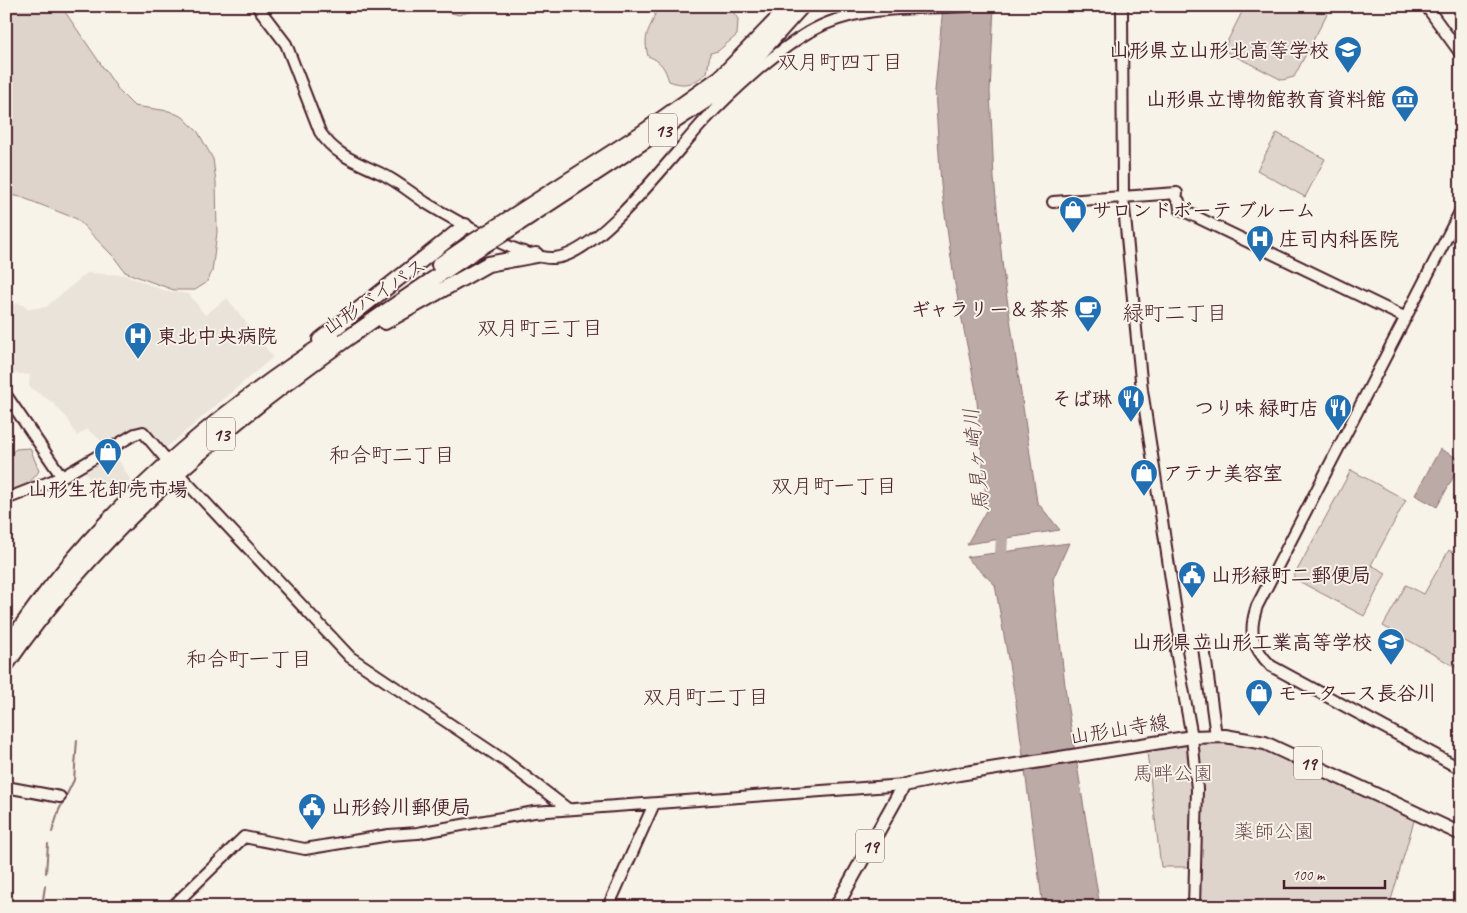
<svg xmlns="http://www.w3.org/2000/svg" width="1467" height="913" font-family="Caveat,'Klee One',sans-serif">
	<rect width="100%" height="100%" fill="#f7f3e8"/>
	<filter id="ink" filterUnits="userSpaceOnUse"><feTurbulence type="fractalNoise" baseFrequency=".02" numOctaves="2"/><feDisplacementMap in="SourceGraphic" scale="10" xChannelSelector="R" yChannelSelector="G"/><feConvolveMatrix kernelMatrix="1 2 1 2 8 2 1 2 1" color-interpolation-filters="sRGB"/></filter>
	<g filter="url(#ink)">
		<path fill="#eae3da" d="M87,273L125,275L163,290L189,294L205,315L227,298L273,357L165,449L144,426L121,439L104,443L87,429L77,436L68,419L52,402L29,387L30,375L12,373L6,363V310L12,305L19,303L29,309L46,307Z
			M115,454L131,481L102,498L85,472Z"/>
		<path fill="#ded4cc" stroke="#947a7c" d="M6,6H61L120,92L134,106L169,111L183,117L198,132L213,159L216,182L217,232L212,272L206,283L195,290H174L146,280L125,272L114,257L77,219L21,197L6,194Z
			M427,6H486L459,15Z
			M656,6H729L738,19L737,35L718,51L710,53L707,73C693,84 686,87 669,81C665,68 661,61 648,56C641,28 655,28 656,6Z
			M1245,6H1322L1329,10L1294,77L1282,80L1223,50Z
			M1277,133L1325,159L1305,197L1257,170Z
			M30,448L39,471C30,484 21,490 6,495V457L16,449Z
			M1351,470L1406,500L1371,565L1386,573L1364,616L1293,578Z
			M1449,550L1461,557V670L1383,626L1406,585L1424,594Z
			M1243,738L1416,814L1389,907H1197L1195,867H1161L1146,744Z"/>
		<path fill="#bcaaa7" stroke="#8e7275" d="M943,6H994L990,92L994,178L1003,271L1037,502L1060,530L967,544L987,509L976,391L954,279L941,185L935,91Z
			M1440,449L1461,460V463L1437,507L1415,495Z
			M1069,543L1053,579L1067,703L1100,907H1043L1016,703L995,585L966,557Z"/>
		<g fill="none" stroke-linecap="round" stroke-linejoin="round">
			<path stroke="#8e7275" stroke-width="2" d="M52,832L59,810L74,780L77,740
				M46,873L48,844
				M42,907L45,886"/>
			<path stroke="#bcaaa7" stroke-width="12" d="M1003,523L1001,553L1004,568"/>
			<defs>
				<path id="minor" d="M257,6L286,44L320,132C335,155 356,162 380,173C396,180 411,193 426,203C452,219 524,260 554,258C598,256 674,153 705,120C732,91 775,52 809,32C857,4 916,9 969,6
					M1122,6L1123,197L1142,390L1180,638L1176,651L1192,737L1197,789L1194,907
					M1426,6L1461,54
					M1053,202L1177,193L1176,198L1179,201L1180,209L1406,318
					M1461,210L1257,606C1248,632 1252,647 1271,666L1461,769
					M6,395L62,477
					M6,499L62,477L135,434L143,432L177,472L350,657L505,761L568,809
					M1203,640L1216,736
					M6,787L60,797
					M172,907L244,837L305,849L389,835L418,833L534,812L904,785
					M608,907L654,804"/>
				<path id="major" d="M836,907L904,785L959,774L1192,737L1225,736L1265,743L1461,834"/>
				<path id="highway" d="M496,227L642,133L721,77L790,6
					M506,232L733,83L802,6
					M439,265L471,243
					M385,322L488,264L536,255
					M320,340L465,226
					M12,640C95,516 209,418 333,338
					M6,665C130,486 300,368 478,249"/>
			</defs>
			<use href="#minor" stroke="#4a1f2b" stroke-width="14"/>
			<use href="#major" stroke="#4a1f2b" stroke-width="16"/>
			<use href="#highway" stroke="#4a1f2b" stroke-width="18"/>
			<use href="#minor" stroke="#f7f3e8" stroke-width="10"/>
			<use href="#major" stroke="#f7f3e8" stroke-width="12"/>
			<use href="#highway" stroke="#f7f3e8" stroke-width="14"/>
			<defs>
				<path id="highway-bridge" d="M471,243L496,227
					M478,249L506,232"/>
			</defs>
			<use href="#highway-bridge" stroke="#4a1f2b" stroke-width="18" stroke-linecap="butt"/>
			<use href="#highway-bridge" stroke="#f7f3e8" stroke-width="14"/>
		</g>
	</g>
	<defs>
		<symbol id="school-pin" viewBox="-11 -11 22 30"><path d="M0 17L-7.5 6A9.5 9.5 0 1 1 7.5 6Z" fill="#1f6fb2" stroke="#f7f3e8"/><path d="M0-5L7-2L0 1L-7-2ZM-4 1L0 2.5L4 1V4Q0 6-4 4Z" fill="#fff"/></symbol>
		<symbol id="museum-pin" viewBox="-11 -11 22 30"><path d="M0 17L-7.5 6A9.5 9.5 0 1 1 7.5 6Z" fill="#1f6fb2" stroke="#f7f3e8"/><path d="M0-6L6-3V-2H-6V-3ZM-5-1h2V3h-2ZM-1-1h2V3h-2ZM3-1h2V3H3ZM-6 4H6V6H-6Z" fill="#fff"/></symbol>
		<symbol id="shop-pin" viewBox="-11 -11 22 30"><path d="M0 17L-7.5 6A9.5 9.5 0 1 1 7.5 6Z" fill="#1f6fb2" stroke="#f7f3e8"/><path d="M-5-2.5h2.3a2.7 3.5 0 0 1 5.4 0H5L5.5 6h-11ZM-1.5-2.5h3a1.5 2.3 0 0 0-3 0Z" fill="#fff"/></symbol>
		<symbol id="hospital-pin" viewBox="-11 -11 22 30"><path d="M0 17L-7.5 6A9.5 9.5 0 1 1 7.5 6Z" fill="#1f6fb2" stroke="#f7f3e8"/><path d="M-5-5h3v3.5h4V-5h3V5h-3V1.5h-4V5h-3Z" fill="#fff"/></symbol>
		<symbol id="cafe-pin" viewBox="-11 -11 22 30"><path d="M0 17L-7.5 6A9.5 9.5 0 1 1 7.5 6Z" fill="#1f6fb2" stroke="#f7f3e8"/><path d="M-5.5-4.5H6V0H3Q3 3.5 0 3.5H-2.5Q-5.5 3.5-5.5 0ZM3-3.2v2h1.7v-2ZM-6 4.5H4V6H-6Z" fill="#fff"/></symbol>
		<symbol id="restaurant-pin" viewBox="-11 -11 22 30"><path d="M0 17L-7.5 6A9.5 9.5 0 1 1 7.5 6Z" fill="#1f6fb2" stroke="#f7f3e8"/><path d="M-5-6h1v4h1v-4h1v4h1v-4h1v5L-1.5 .5V6h-2V.5L-5-1ZM5-6V6H3V1.5H1.5Q1.5-4 5-6Z" fill="#fff"/></symbol>
		<symbol id="civic-pin" viewBox="-11 -11 22 30"><path d="M0 17L-7.5 6A9.5 9.5 0 1 1 7.5 6Z" fill="#1f6fb2" stroke="#f7f3e8"/><path d="M-.6-6.5H3V-4.5H.6V-3L4-1V1h2V6H-6V1h2V-1L-.6-3ZM-1.2 2.5V6h2.4V2.5Z" fill="#fff"/></symbol>
	</defs>
	<g fill-rule="evenodd">
		<use href="#school-pin" x="1332" y="34" width="32" height="43"/>
		<use href="#museum-pin" x="1389" y="83" width="32" height="43"/>
		<use href="#shop-pin" x="1057" y="194" width="32" height="43"/>
		<use href="#hospital-pin" x="1244" y="223" width="32" height="43"/>
		<use href="#cafe-pin" x="1072" y="293" width="32" height="43"/>
		<use href="#hospital-pin" x="122" y="320" width="32" height="43"/>
		<use href="#restaurant-pin" x="1115" y="383" width="32" height="43"/>
		<use href="#restaurant-pin" x="1322" y="392" width="32" height="43"/>
		<use href="#shop-pin" x="92" y="436" width="32" height="43"/>
		<use href="#shop-pin" x="1128" y="457" width="32" height="43"/>
		<use href="#civic-pin" x="1176" y="559" width="32" height="43"/>
		<use href="#school-pin" x="1375" y="626" width="32" height="43"/>
		<use href="#shop-pin" x="1243" y="677" width="32" height="43"/>
		<use href="#civic-pin" x="296" y="791" width="32" height="43"/>
	</g>
	<g text-anchor="middle" stroke-width="4" stroke-linejoin="round" paint-order="stroke">
		<g fill="#f7f3e8" stroke="#7e5f64" stroke-width="1">
			<rect x="649" y="113.5" width="28" height="33" rx="4"/>
			<rect x="207" y="417.5" width="28" height="33" rx="4"/>
			<rect x="1294" y="746.5" width="28" height="33" rx="4"/>
			<rect x="856" y="829.5" width="28" height="33" rx="4"/>
		</g>
		<g font-size="19" font-weight="bold" fill="#4a1f2b">
			<text x="663" y="137">13</text>
			<text x="221" y="441">13</text>
			<text x="1308" y="770">19</text>
			<text x="870" y="853">19</text>
		</g>
		<g font-size="20" font-weight="bold" fill="#4a1f2b" stroke="#f7f3e8" text-anchor="start">
			<text x="1329" y="57" text-anchor="end">山形県立山形北高等学校</text>
			<text x="1386" y="106" text-anchor="end">山形県立博物館教育資料館</text>
			<text x="1092" y="217">サロンドボーテ ブルーム</text>
			<text x="1279" y="246">庄司内科医院</text>
			<text x="1069" y="316" text-anchor="end">ギャラリー＆茶茶</text>
			<text x="157" y="343">東北中央病院</text>
			<text x="1112" y="406" text-anchor="end">そば琳</text>
			<text x="1319" y="415" text-anchor="end">つり味 緑町店</text>
			<text x="1163" y="480">アテナ美容室</text>
			<text x="108" y="496" text-anchor="middle">山形生花卸売市場</text>
			<text x="1211" y="582">山形緑町二郵便局</text>
			<text x="1372" y="649" text-anchor="end">山形県立山形工業高等学校</text>
			<text x="1278" y="700">モータース長谷川</text>
			<text x="331" y="814">山形鈴川郵便局</text>
		</g>
		<g font-size="20" fill="#4a1f2b" stroke="#f7f3e8">
			<text transform="translate(374 296) rotate(-34)" y="7">山形バイパス</text>
			<text transform="translate(1119 729) rotate(-9)" y="7">山形山寺線</text>
		</g>
		<g font-size="20" fill="#6f4c53" stroke="#f7f3e8">
			<text x="1173" y="780">馬畔公園</text>
			<text x="1274" y="838">薬師公園</text>
		</g>
		<g font-size="21" fill="#4a1f2b" stroke="#f7f3e8">
			<text x="840" y="69">双月町四丁目</text>
			<text x="1175" y="320">緑町二丁目</text>
			<text x="540" y="335">双月町三丁目</text>
			<text x="392" y="462">和合町二丁目</text>
			<text x="834" y="493">双月町一丁目</text>
			<text x="249" y="666">和合町一丁目</text>
			<text x="706" y="704">双月町二丁目</text>
		</g>
		<g font-size="21" font-style="italic" fill="#6c4950" stroke="#f7f3e8">
			<text transform="translate(976 460) rotate(-96)" y="7">馬見ヶ崎川</text>
		</g>
	</g>
	<rect width="1467" height="913" fill="none" stroke="#f7f3e8" stroke-width="25"/>
	<rect x="12" y="12" width="1442" height="888" fill="none" stroke="#4a1f2b" stroke-width="2" filter="url(#ink)"/>
	<path d="M1284 880v8h101v-8" fill="none" stroke="#4a1f2b" stroke-width="2.5"/>
	<text x="1292" y="880" font-size="15" fill="#4a1f2b" stroke="#f7f3e8" stroke-width="4" paint-order="stroke">100 m</text>
</svg>
